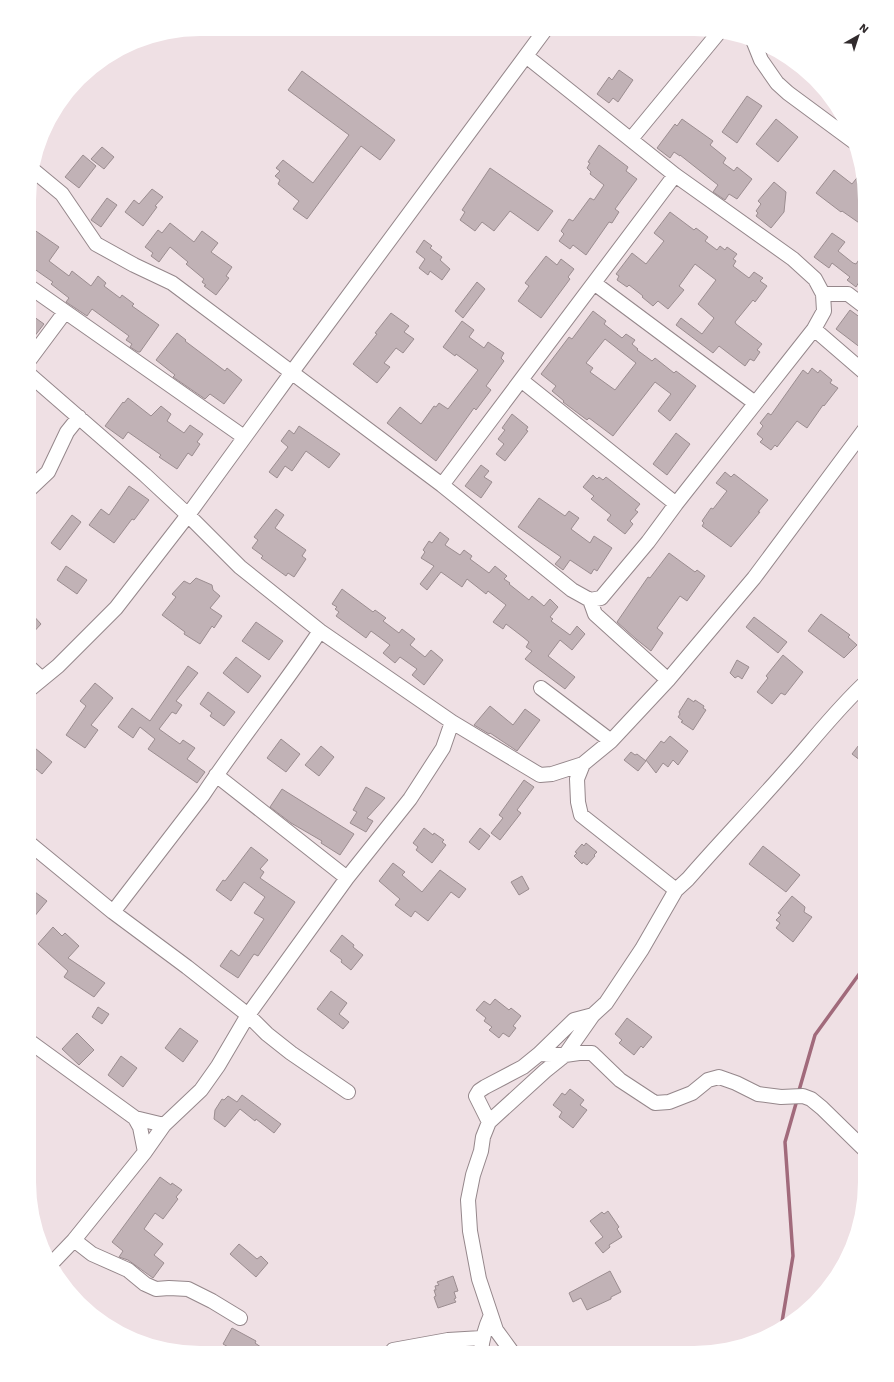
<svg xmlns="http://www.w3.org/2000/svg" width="894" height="1382" font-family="'Work Sans',sans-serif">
	<rect width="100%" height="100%" fill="#efe0e4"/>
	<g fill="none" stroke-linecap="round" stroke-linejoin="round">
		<path stroke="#a16a7b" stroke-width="3.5" d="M798,1094L815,1035L865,966
			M781,1328L793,1256L785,1142L797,1100"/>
	</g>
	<path fill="#c1b2b6" stroke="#9b8d90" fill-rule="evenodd" d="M619,70L633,80L618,102L613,98L609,103L597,94L609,77L612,80Z
		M302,71L395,140L380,160L361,146L307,219L293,209L299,201L278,184L280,180L275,176L280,171L276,168L283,160L313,183L349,135L288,90Z
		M747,96L762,106L737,143L722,132Z
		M682,119L713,141L710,145L726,158L723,163L734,171L737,167L752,179L737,199L729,194L725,200L713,192L718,185L680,155V156L674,152L670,158L657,148L675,124L677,126Z
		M776,119L798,137L778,162L756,144Z
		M599,145L628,167L626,171L637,179L615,209L619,212L612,223L609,222L586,255L573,245L570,249L559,241L564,234L561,231L569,219L573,221L590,198L594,200L604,185L590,174L591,172L587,168L590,163L588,162Z
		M102,147L114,157L104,169L91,159Z
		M83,155L96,166L79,188L65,177Z
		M490,168L553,211L538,231L510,211L494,231L482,222L475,231L460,220L465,212L462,210Z
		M834,170L852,184L860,174L865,200V227L842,211L841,212L816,193Z
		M774,182L786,192L784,212L771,228L756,216L758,213L756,211L761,204L758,201Z
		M152,189L163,197L155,206L157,207L143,226L125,212L134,200L139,204Z
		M107,198L117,205L101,227L91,220Z
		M670,212L694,230L696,228L708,237L705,241L717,250L720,246L725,250L727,247L737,254L733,259L736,261L733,266L749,278L754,272L763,278L760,281L767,286L755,302L753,300L735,322L736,324L762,344L757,350L760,352L754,361L750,359L745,366L719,346L713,353L676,325L681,318L702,334L714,318L698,304L716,280L695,264L679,286L684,290L668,309L658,301L653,306L642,297L643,296L629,285L627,287L617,280L619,276L616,274L632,253L646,264L664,241L654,233Z
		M170,223L194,242L202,231L218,243L211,252L232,267L226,276L229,278L216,295L204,286L206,285L202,282L204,279L186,264L188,262L170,247L159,262L151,256L153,253L145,247L158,230L162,233Z
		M30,227L59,247L49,261L69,276L72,271L91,286L98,276L106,283L104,286L120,298L122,295L134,304L132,306L159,325L140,352H138L130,347L132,344L126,340L129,336L92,309L87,316L66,302L69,298L51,284L53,282L30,266Z
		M832,233L845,242L838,251L853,263L856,264L865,251V286L859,282L856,287L847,280L850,277L832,263L829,268L814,257Z
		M424,240L432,246L430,248L442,257L440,260L450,269L442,280L430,271L428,275L419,268L425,259L416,252Z
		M546,256L557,265L561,259L574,269L568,277L570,279L541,318L518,301L529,286L525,283Z
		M477,282L485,289L463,318L455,311Z
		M850,310L865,321V342L861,348L836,329Z
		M593,311L606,321L604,324L622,338L626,334L635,340L632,344L638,349L637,350L652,361L655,358L674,373L676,371L696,386L670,421L658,411L671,394L655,382L613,436L589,418L587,420L563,402L564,401L552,391L556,386L541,374L569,337L572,339ZM605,339L636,363L615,390L590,372L593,368L586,363Z
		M391,313L409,326L404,332L414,339L403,353L396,348L384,363L390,367L377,383L353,364L377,334L375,333Z
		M30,314L44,324L30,342Z
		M462,321L474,330L469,337L484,348L488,342L504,353L501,358L504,361L486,386L491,390L476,410L474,408L436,461L387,423L400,407L421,424L434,406L436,407L439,403L448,409L478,370L456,354L455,356L443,347Z
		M177,333L186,340L185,341L225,371L227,368L242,380L224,404L210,394L205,399L173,377L175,375L156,360Z
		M812,368L818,373L820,370L832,380L830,383L838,388L824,406L823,405L807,428L797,421L777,447L775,445L771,450L760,442L763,439L757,434L763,426L760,423L768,413L771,415L803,370L808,374Z
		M128,398L151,416L161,406L171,414L167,421L184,433L190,425L203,434L197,442L200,444L192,456L188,453L177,469L159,457L161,455L128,432L123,439L105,426L123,402L124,403Z
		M512,414L528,427L526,430L528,431L505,461L496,454L504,444L498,439L505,430L502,428Z
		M299,426L340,454L329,468L306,451L292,471L285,466L277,478L269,472L288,447L281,441L289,430L294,434Z
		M676,433L690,444L667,475L653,464Z
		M481,465L489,471L484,477L492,482L481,498L465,486Z
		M725,472L731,477L734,474L768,500L758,512H760L731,547L702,526L704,523L702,521L711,508L713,509L727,491L716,483Z
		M593,475L597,479L599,477L603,480L606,477L640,504L635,510L638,512L630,521L633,524L625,534L607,520L611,515L591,499L594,496L583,487Z
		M129,486L149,500L134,520L132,519L114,543L89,525L101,509L109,515Z
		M539,498L565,516L569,511L579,518L571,529L590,543L594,536L612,548L597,571L594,569L591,574L570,560L563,570L555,564L561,557L518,527Z
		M276,509L284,515L275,528L306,550L302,556L306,559L294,577L288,573L286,576L261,558L263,556L252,548L258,540L254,537Z
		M72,515L81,522L60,550L51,543Z
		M440,532L449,539L445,545L460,555L464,550L472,556L470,559L489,573L495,566L507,576L504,579L510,583L509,584L529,600L532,596L544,606L550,599L558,607L550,617L553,619L551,621L570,635L577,626L585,634L572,650L560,640L548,656L575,677L565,689L525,659L532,651L526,647L529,642L523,637L506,624L503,629L493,622L506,605L488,591L486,594L467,579L462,587L441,572L427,590L420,584L434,566L421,558L425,552L423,550L429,541L432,543Z
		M669,553L695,572L697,570L705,576L687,601L680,596L657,628L663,633L651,651L636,639L617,622L648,577L650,578Z
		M66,566L87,580L77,594L57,580Z
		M196,578L212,585L213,590L220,596L210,608L222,616L214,628L212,626L200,644L184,634L185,632L162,615L176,597L172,594L184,581L190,584Z
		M342,589L373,612L375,610L386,618L383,621L399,633L402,629L415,639L410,645L425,657L431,650L443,660L424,685L412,675L417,669L400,657L395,663L383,653L390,645L371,631L366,638L336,616L339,612L335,609L337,607L332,604Z
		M30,612L41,624L30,636Z
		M821,614L850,635L848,637L857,645L844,658L808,631Z
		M754,617L787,642L778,653L746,627Z
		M256,622L283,641L269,660L242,641Z
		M783,655L803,672L785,695L781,693L772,704L757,692L768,678L766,676Z
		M236,657L261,676L248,693L223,673Z
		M737,660L749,667L742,679L738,676L735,678L730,673Z
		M188,666L198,673L176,701L182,705L176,714L172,712L159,729L180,744L183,740L195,748L187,759L205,772L197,783L148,749L155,739L140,727L133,738L118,727L132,708L150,721Z
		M95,683L113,698L91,725L98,730L85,748L66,735L86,706L80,701Z
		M208,692L235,712L224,726L210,716L212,713L200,704Z
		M688,698L694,702L695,700L704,706L703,708L706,710L693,730L681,722L683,721L678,717L680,714L679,712Z
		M490,706L513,725L525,709L540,720L517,751L490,733L489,734L474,725Z
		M670,736L688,751L678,765L673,760L668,767L663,763L656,773L646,760L661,741L664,743Z
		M865,737V764L852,754Z
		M281,739L300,754L286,772L267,758Z
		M30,744L52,762L42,774L30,764Z
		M321,746L334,757L319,776L305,765Z
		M631,752L635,755L637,754L646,761L638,771L624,760Z
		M524,780L534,787L517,810L521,813L500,840L491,833L503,818L499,815Z
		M366,787L385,798L367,818L373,821L366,832L350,823L357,812L353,810Z
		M282,789L354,834L340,855L321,843L322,841L291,823L270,807Z
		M424,828L433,835L434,833L444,840L442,842L446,845L432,863L416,850L418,847L413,843Z
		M480,828L490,836L479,850L469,842Z
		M586,843L597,852L594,855L595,856L587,865L583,862L582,864L574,856L577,853L575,852L582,844L584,846Z
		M763,846L800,875L786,892L749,864Z
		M251,847L268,860L260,869L264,872L260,878L295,902L258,956L254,954L238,978L220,966L231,950L239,956L264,919L254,913L265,897L244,882L231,901L216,890L223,880L225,881Z
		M393,863L405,872L402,875L422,892L440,870L466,889L459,898L451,892L428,921L415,911L411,917L395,905L400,899L379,881Z
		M522,876L529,889L519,895L511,882Z
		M35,892L47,901L29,923V899Z
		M792,896L805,907L804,912L812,917L793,942L776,928L780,923L776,920L781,915L778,913Z
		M53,927L62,936L65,933L79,946L68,958L105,983L94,997L64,977L68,971L38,944Z
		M342,935L354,945L353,947L363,955L351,970L341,962L342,960L330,951Z
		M331,991L347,1003L339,1014L349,1022L343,1029L317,1009Z
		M495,999L509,1010L511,1008L521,1016L513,1026L516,1028L509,1037L503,1033L499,1038L489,1030L492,1027L484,1021L486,1018L476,1010L484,1001L490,1005Z
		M98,1007L109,1014L102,1024L92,1017Z
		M627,1018L652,1037L643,1048L641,1046L634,1055L619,1043L622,1040L615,1034Z
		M180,1028L198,1041L183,1062L165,1048Z
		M77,1033L94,1050L79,1065L62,1049Z
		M121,1056L137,1068L123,1087L108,1075Z
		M570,1089L584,1100L580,1105L587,1110L573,1128L559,1117L562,1112L553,1105L562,1093L565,1095Z
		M242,1095L281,1124L274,1133L256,1119L255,1121L240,1109L225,1127L214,1119L215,1110L222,1099L224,1100L228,1096L237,1102Z
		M160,1177L171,1185L172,1183L182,1190L176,1197L178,1199L163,1219L155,1213L144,1229L163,1244L154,1255L164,1263L153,1278L128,1260L119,1257L123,1251L112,1242Z
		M608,1211L619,1227L617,1229L622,1237L609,1245L610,1247L603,1253L595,1243L603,1237L590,1221L602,1212L604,1214Z
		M239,1244L257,1259L261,1256L268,1263L256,1277L230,1254Z
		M610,1271L621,1292L611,1297V1299L587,1310L581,1298L573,1302L569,1293Z
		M453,1276L458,1291L454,1292L456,1298L454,1299L456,1302L438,1308L434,1297L436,1296L434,1290H436L435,1286L439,1285L437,1282Z
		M232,1328L256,1341L255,1343L268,1352H237L223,1344Z"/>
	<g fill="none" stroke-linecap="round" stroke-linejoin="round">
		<defs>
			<path id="minor" d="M753,40L761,60L777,83L788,93L853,141
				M631,139L720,31
				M33,170L62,194L96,244L134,265L172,283L442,485L572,590L590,600L601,598L648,542L676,504L814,329L824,311L823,294L815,279L793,259L675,175L526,56
				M594,283L755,403
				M30,287L244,437
				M823,294H848L865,307
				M814,329L865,373
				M30,359L65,312
				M30,375L145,475L188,515L240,567L320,631L452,722L540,775L552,774L583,764L611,741L668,680L754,578L865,429
				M521,380L676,504
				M442,485L675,175
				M30,489L48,472L67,432L79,417
				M590,600L595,614L668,680
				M30,668L42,679
				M541,688L611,741
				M30,689L58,666L116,608L188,515L292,372L545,30
				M583,764L577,779L578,802L581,815L676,890
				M216,775L347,878
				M29,843L113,912L187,967L248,1015L267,1034L291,1053L348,1092
				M113,912L203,795C240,739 283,687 320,631
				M29,1041L135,1118L140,1127L145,1152L74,1240L51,1264
				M539,1054L574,1020L593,1015L606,1003L642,949L676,890L688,879C721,841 756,805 789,767C814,739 837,709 865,683
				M135,1118L164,1125
				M489,1122L545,1071L565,1055L593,1015
				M145,1152L164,1125L201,1090L218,1066L248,1015L347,878L410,799L443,748L452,722
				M74,1240L92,1254L128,1270L145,1284L156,1289L169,1288L188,1289L212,1301L240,1318
				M393,1350L448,1340L482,1338
				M481,1352C482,1338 485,1328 491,1315
				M512,1352L496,1330L479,1279L470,1231L468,1200L473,1175L481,1151L483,1137L489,1122L476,1096L479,1091L485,1087L523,1067L539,1054L565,1055L579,1053H592L620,1080L655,1103L669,1102L692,1093L708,1080L719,1077L736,1083L758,1094L781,1097L803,1096L811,1099L822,1108L865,1150"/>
		</defs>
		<use href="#minor" stroke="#95878b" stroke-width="16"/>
		<use href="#minor" stroke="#fff" stroke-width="14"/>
	</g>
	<path d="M0 0H894V1382H0ZM200 36H694A164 164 0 0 1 858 200V1182A164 164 0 0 1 694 1346H200A164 164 0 0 1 36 1182V200A164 164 0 0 1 200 36Z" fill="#fff" fill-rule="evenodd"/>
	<g transform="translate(858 36) rotate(39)" stroke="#ffffff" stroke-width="3" paint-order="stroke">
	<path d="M0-3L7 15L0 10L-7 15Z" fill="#312b2d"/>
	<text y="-6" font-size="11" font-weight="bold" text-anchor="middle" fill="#312b2d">N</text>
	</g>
</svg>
